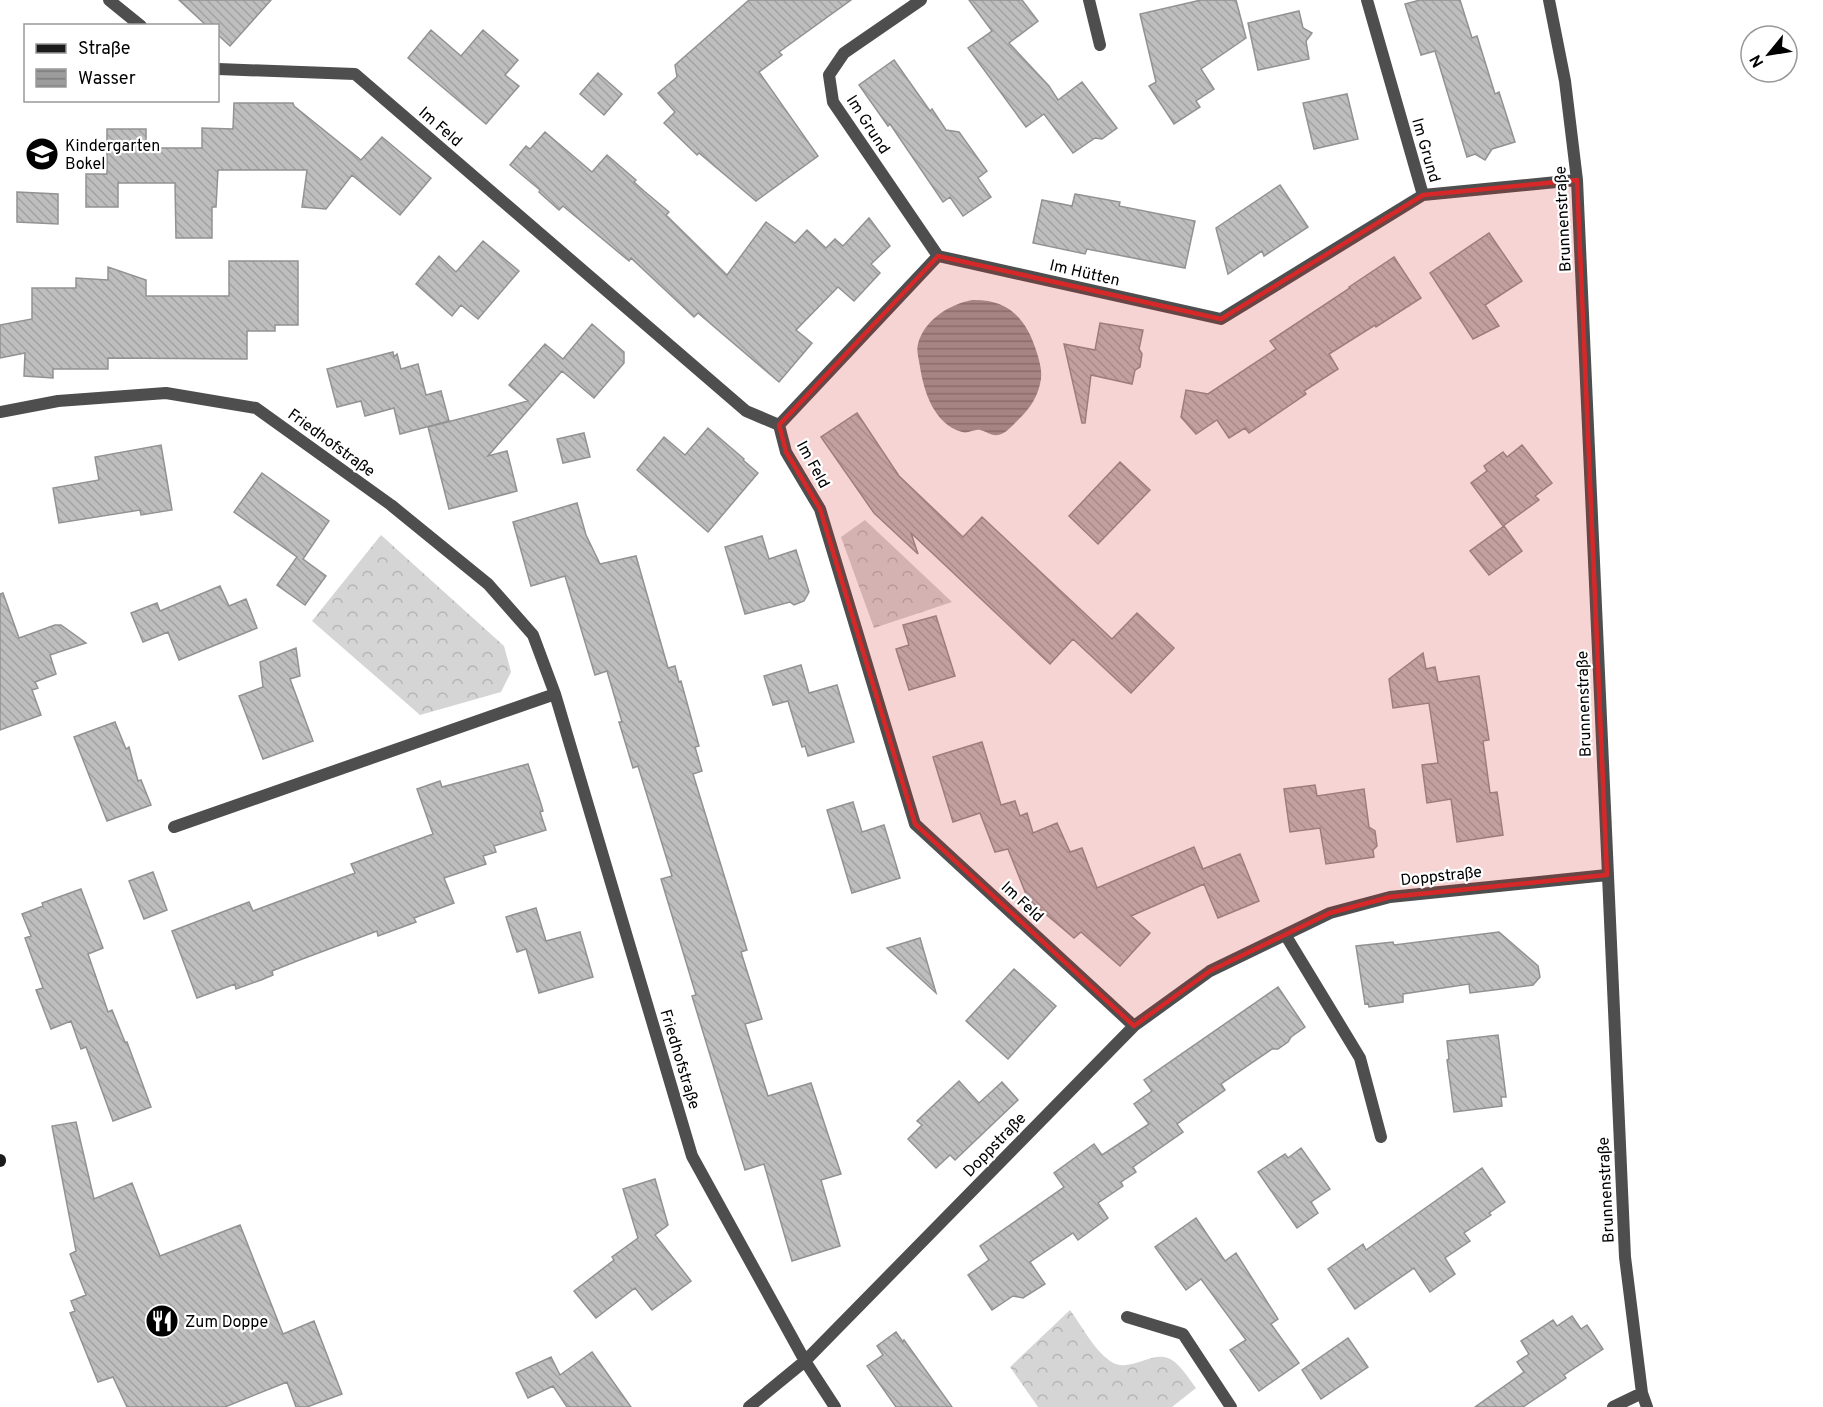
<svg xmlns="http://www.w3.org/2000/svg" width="1823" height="1407" font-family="Overpass,sans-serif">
	<defs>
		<pattern id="forest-crowns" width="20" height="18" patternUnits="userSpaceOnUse" patternTransform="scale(1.5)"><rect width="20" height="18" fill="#d5d5d5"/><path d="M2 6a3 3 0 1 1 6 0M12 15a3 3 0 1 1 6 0" fill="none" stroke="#b5b5b5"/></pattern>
		<pattern id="water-rules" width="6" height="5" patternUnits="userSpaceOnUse" patternTransform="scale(1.5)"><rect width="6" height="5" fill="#9c9c9c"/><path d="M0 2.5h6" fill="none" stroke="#7d7d7d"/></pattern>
		<pattern id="building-back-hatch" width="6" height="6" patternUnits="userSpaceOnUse" patternTransform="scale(1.5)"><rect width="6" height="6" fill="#bebebe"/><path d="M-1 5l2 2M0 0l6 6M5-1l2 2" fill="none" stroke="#a2a2a2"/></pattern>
	</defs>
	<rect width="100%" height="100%" fill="#fff"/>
	<path fill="url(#forest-crowns)" d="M865,520L952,602L874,628L841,537Z
		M381,535L504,646L511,672L501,692L420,715L312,621Z
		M1070,1310C1082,1326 1093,1349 1110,1361C1130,1375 1153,1348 1172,1360C1182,1367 1189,1379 1196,1388L1172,1407H1038L1010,1367Z"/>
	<path fill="url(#water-rules)" d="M972,300C1010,299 1027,320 1037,353C1040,363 1043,373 1040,384C1037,399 1027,412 1016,422C1011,427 1005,434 998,435C991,436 986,431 980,430C974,429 968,434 962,432C934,424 924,392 920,367C919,359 916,351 918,344C924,320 950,304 972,300Z"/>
	<path fill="url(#building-back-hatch)" stroke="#929292" stroke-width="1.5" d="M179,0H271L230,46L218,35V26H207Z
		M749,0H851L779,52L782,55L759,72L818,156L756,201L699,153L697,155L664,123L675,112L658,93L677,77L675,65Z
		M969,0H1022L1038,21L1009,43L1049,86L1058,100L1082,82L1117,128L1102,139L1095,138L1073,153L1044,114L1026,127L968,48L992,31Z
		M1201,0H1236L1246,38L1201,69L1214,89L1196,101L1200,107L1174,124L1149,86L1156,82L1140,14Z
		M1420,0H1460L1472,38L1477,36L1495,94L1499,92L1515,142L1492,149L1485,160L1475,154L1467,157L1435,51L1421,55L1405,4Z
		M1299,11L1303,28L1312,33L1306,41L1309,59L1258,70L1248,23Z
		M431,30L461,56L483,30L518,60L505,75L519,86L486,124L408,58Z
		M894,60L930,111L932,109L946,130L959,132L987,171L978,178L991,197L963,216L950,197L943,202L890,124L888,126L859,85Z
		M598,73L622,94L604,115L580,94Z
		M1347,94L1358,139L1314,149L1303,103Z
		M234,103H293L294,106L361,160L382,137L431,178L400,215L352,175L326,209L302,207L307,170H218L216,207H212V238H176L175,183H118V207H86V174H107V129H146V148H202V128L233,129Z
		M545,132L592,172L607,155L636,180L634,182L644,191L669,212L666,215L727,275L766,222L795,243L807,230L826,248L835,239L843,246L869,218L890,246L871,264L880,273L854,301L838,287L796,330L812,343L779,382L698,313L694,317L631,258L629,261L563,206L559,210L539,192L540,190L510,165L526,146L530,149Z
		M1280,185L1308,227L1264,256L1262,251L1228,274L1216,228Z
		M17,192L58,194V224L17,222Z
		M1075,194L1120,202L1119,206L1195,221L1185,268L1087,249L1085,254L1033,243L1042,200L1072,206Z
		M1489,233L1522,281L1485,305L1499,326L1473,339L1430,273Z
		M483,241L519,271L478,319L461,305L452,316L416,284L439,256L456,272Z
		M1394,257L1421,298L1376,327L1375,325L1329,354L1338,369L1304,391L1306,394L1249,433L1245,428L1229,438L1217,420L1196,434L1181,417L1186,390L1208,394L1276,349L1270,341L1350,288L1349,287Z
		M229,261H298V325H275V331H247V359L108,358V369H53V378L24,376L25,353L0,358V325L32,319V288H76V278L108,280V267L146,280V296H229Z
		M1100,323L1143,330L1139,349L1142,354L1140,367L1135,370L1132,384L1091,375L1085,423H1082L1064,344L1095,350Z
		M592,324L624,352V363L594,398L562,371L488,456L507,451L517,491L449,509L428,427L528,401L509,385L545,344L563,359Z
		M393,352L394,357L397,354L401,369L418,364L426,395L441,391L449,421L400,434L394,408L365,416L361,401L337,407L327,369Z
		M857,413L899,476L963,537L982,517L1112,639L1137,613L1174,648L1131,693L1073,639L1050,664L911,533L918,554L874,513L821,437Z
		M708,428L744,459L743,460L758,473L708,532L637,470L664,437L685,455Z
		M584,433L590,457L563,463L557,439Z
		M161,445L172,510L141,515L140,510L59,523L53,488L99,480L95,457Z
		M1522,445L1552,483L1535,496L1539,500L1503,526L1471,483L1487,471L1484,466L1503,452L1507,457Z
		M1120,462L1150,490L1098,544L1069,516Z
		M262,473L329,521L303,559L326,576L305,605L277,585L297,557L234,512Z
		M577,503L586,535L600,564L636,556L668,668L675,666L679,682L681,681L699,746L695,747L702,771L693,774L747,950L741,952L762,1019L745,1024L768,1096L811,1083L841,1174L821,1180L840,1246L792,1261L764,1164L745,1170L692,996L696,995L661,879L672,876L638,766L633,768L619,722H622L607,671L595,675L565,576L531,586L513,522Z
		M1504,526L1522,551L1489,575L1470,551Z
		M762,536L769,559L796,550L809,592L804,601L794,605L790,602L745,614L725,547Z
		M220,586L229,606L246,599L257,628L179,660L168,632L143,642L131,613L157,603L160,611Z
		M3,593L19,638L55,625H61L86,643L50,655L56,674L35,682L38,688L32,690L41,715L0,730V594Z
		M936,616L955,676L909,690L896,649L909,645L903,625Z
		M296,648L300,676L290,679L313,741L263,759L239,696L263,687L260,662Z
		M1423,653L1426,669L1435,667L1438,682L1479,676L1489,740L1483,741L1490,793L1497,792L1503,835L1457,842L1451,799L1427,803L1422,765L1438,763L1429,703L1393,708L1389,679Z
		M801,665L809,693L837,685L854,742L808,756L805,746L802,747L788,701L773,705L764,676Z
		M115,722L126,749L129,747L138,781L141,780L151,805L107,821L74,737Z
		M982,742L1001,805L1015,801L1020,816L1027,813L1033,833L1057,823L1070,852L1082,848L1097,888L1194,847L1203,869L1240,854L1259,901L1218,918L1204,884L1131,916L1150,933L1120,966L1081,932L1074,938L1028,899L1008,849L995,852L980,813L953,822L933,757Z
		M528,764L541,804L543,811L540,812L546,830L494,846L496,852L483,856L486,864L444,878L454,903L414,918L416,922L378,936L377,931L297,961L272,971L273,975L261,980L236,989L235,984L197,998L172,931L249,902L253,911L355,873L351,864L433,834L417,789L440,781L442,787Z
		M1315,785L1317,796L1364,789L1369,827L1375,831L1377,846L1373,850L1374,857L1326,864L1320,828L1290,832L1284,789Z
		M853,802L862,832L884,825L900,878L852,893L827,810Z
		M153,872L167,910L144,919L129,881Z
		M81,889L103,948L88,954L108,1012L112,1010L125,1042H127L151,1107L113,1121L86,1047L81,1049L71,1021L51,1029L36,990L43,988L25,938L31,936L22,914L43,906L42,903Z
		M536,908L546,941L580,932L593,977L539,993L526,949L517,952L506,917Z
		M1499,932L1538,966L1540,977L1533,985L1470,993L1469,984L1403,994V1002L1369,1007L1368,1003L1365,1004L1356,946L1393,942L1394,945Z
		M920,938L936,993L887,948Z
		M1014,969L1056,1006L1008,1059L966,1021Z
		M1278,987L1305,1027L1291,1037L1288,1042L1278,1049H1272L1221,1084L1225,1090L1177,1124L1183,1132L1133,1167L1136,1172L1121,1182L1123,1186L1098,1203L1108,1218L1078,1240L1073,1233L1030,1262L1045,1284L1023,1298L1013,1296L992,1310L968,1275L989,1260L980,1246L1064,1187L1054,1173L1094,1144L1102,1155L1149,1124L1134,1104L1152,1091L1144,1080Z
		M1498,1035L1506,1097H1501L1502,1106L1454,1112L1447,1060L1449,1059L1447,1041Z
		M959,1081L979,1103L1002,1082L1018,1100L955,1160L950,1155L936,1168L908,1139L922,1125L917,1121Z
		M76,1122L94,1199L132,1183L160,1256L240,1225L283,1334L314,1321L342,1394L307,1407H296L287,1382L225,1407H127L113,1377L98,1382L70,1313L75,1311L71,1301L86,1295L70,1254L76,1251L52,1126Z
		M1301,1148L1330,1189L1311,1202L1318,1213L1297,1228L1258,1172L1285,1154L1288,1158Z
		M1482,1168L1505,1202L1489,1213L1491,1215L1464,1233L1470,1241L1445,1258L1455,1274L1430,1292L1414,1268L1355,1309L1328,1269L1363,1244L1366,1250Z
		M655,1179L668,1225L655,1235L691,1281L652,1310L635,1288L596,1318L574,1291L614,1260L612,1257L638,1238L623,1189Z
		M1196,1218L1225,1261L1236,1253L1278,1319L1271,1324L1299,1363L1259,1391L1230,1350L1246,1340L1201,1279L1186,1290L1155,1247Z
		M1572,1316L1581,1329L1587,1325L1603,1349L1564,1375L1566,1378L1523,1407H1475L1524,1372L1517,1362L1529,1354L1521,1341L1553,1320L1557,1326Z
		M896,1332L903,1342L904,1340L952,1407H896L867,1366L883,1355L877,1346Z
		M1348,1338L1368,1367L1321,1399L1302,1370Z
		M592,1352L631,1407H567L553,1386L528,1398L516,1373L551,1357L560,1375Z"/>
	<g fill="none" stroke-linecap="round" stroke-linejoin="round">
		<path stroke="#4e4e4e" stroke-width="12" d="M109,0L141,26
			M921,0L844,53L829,75L833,102L938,256
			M1089,0L1100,45
			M1367,0L1423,195L1577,180
			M1549,0L1565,81L1577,180L1625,1257L1642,1393L1647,1407
			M218,69L355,74L746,411L779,425L786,452L820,509L915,824L1134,1026
			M0,412L58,401L166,393L256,408L391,505L488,584L533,635L555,694L692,1156L805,1361L835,1407
			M779,425L938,256L1221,319L1423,195
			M174,827L555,694
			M1286,936L1360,1058L1381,1137
			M1127,1317L1183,1334L1231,1407
			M749,1407L805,1361L1134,1026L1210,971L1330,913L1390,897L1607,875
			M1613,1407L1642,1393"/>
		<path stroke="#1b1b1b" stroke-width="12" d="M0,1160V1161"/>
	</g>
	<path fill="#d62828" fill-opacity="0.2" stroke="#d62828" stroke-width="4.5" stroke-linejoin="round" d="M1577,180L1607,875L1390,897L1330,913L1210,971L1134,1026L915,824L820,509L786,452L779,425L938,256L1221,319L1423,195Z"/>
	<defs>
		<symbol id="school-disc" viewBox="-11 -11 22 22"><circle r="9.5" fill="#000" stroke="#fff"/><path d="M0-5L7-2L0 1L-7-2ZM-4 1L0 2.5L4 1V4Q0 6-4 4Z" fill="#fff"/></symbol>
		<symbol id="restaurant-disc" viewBox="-11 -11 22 22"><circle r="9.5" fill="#000" stroke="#fff"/><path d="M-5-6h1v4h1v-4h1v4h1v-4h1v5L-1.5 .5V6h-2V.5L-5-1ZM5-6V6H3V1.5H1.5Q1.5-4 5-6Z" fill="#fff"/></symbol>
	</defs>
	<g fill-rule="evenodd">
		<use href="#school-disc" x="23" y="135" width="38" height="38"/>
		<use href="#restaurant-disc" x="143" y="1302" width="38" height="38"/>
	</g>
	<g text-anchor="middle" stroke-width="4.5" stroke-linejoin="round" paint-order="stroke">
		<g font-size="16" fill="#000" stroke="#fff">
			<text transform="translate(869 124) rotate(57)" y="6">Im Grund</text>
			<text transform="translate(441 126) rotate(41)" y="6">Im Feld</text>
			<text transform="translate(1427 150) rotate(74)" y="6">Im Grund</text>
			<text transform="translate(1562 219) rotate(-93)" y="6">Brunnenstraße</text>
			<text transform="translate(1085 272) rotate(13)" y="6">Im Hütten</text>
			<text transform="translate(332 442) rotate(36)" y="6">Friedhofstraße</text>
			<text transform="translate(814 464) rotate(61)" y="6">Im Feld</text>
			<text transform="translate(1583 704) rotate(-92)" y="6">Brunnenstraße</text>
			<text transform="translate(1441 875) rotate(-6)" y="6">Doppstraße</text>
			<text transform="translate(1023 901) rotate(43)" y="6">Im Feld</text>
			<text transform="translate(681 1059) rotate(73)" y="6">Friedhofstraße</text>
			<text transform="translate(994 1144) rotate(-46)" y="6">Doppstraße</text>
			<text transform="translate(1605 1190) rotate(-93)" y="6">Brunnenstraße</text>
		</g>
		<g font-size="16" fill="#000" stroke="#fff" text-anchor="start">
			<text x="65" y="151">Kindergarten<tspan x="65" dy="18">Bokel</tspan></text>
			<text x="185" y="1327">Zum Doppe</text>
		</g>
	</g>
	<rect x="24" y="24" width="195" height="78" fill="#ffffff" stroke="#999999" stroke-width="1.5"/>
	<rect x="36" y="44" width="30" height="9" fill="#1b1b1b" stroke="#999999" stroke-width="1.5"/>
	<text x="78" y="54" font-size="18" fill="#000000">Straße</text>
	<rect x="36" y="69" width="30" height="18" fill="url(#water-rules)" stroke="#999999" stroke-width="1.5"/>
	<text x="78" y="84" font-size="18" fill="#000000">Wasser</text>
	<g transform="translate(1769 54) rotate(240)"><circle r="28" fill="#ffffff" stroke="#999999" stroke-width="1.5"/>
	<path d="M0-4.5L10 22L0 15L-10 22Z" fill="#000000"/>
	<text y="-9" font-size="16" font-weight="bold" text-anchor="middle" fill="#000000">N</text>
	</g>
</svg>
